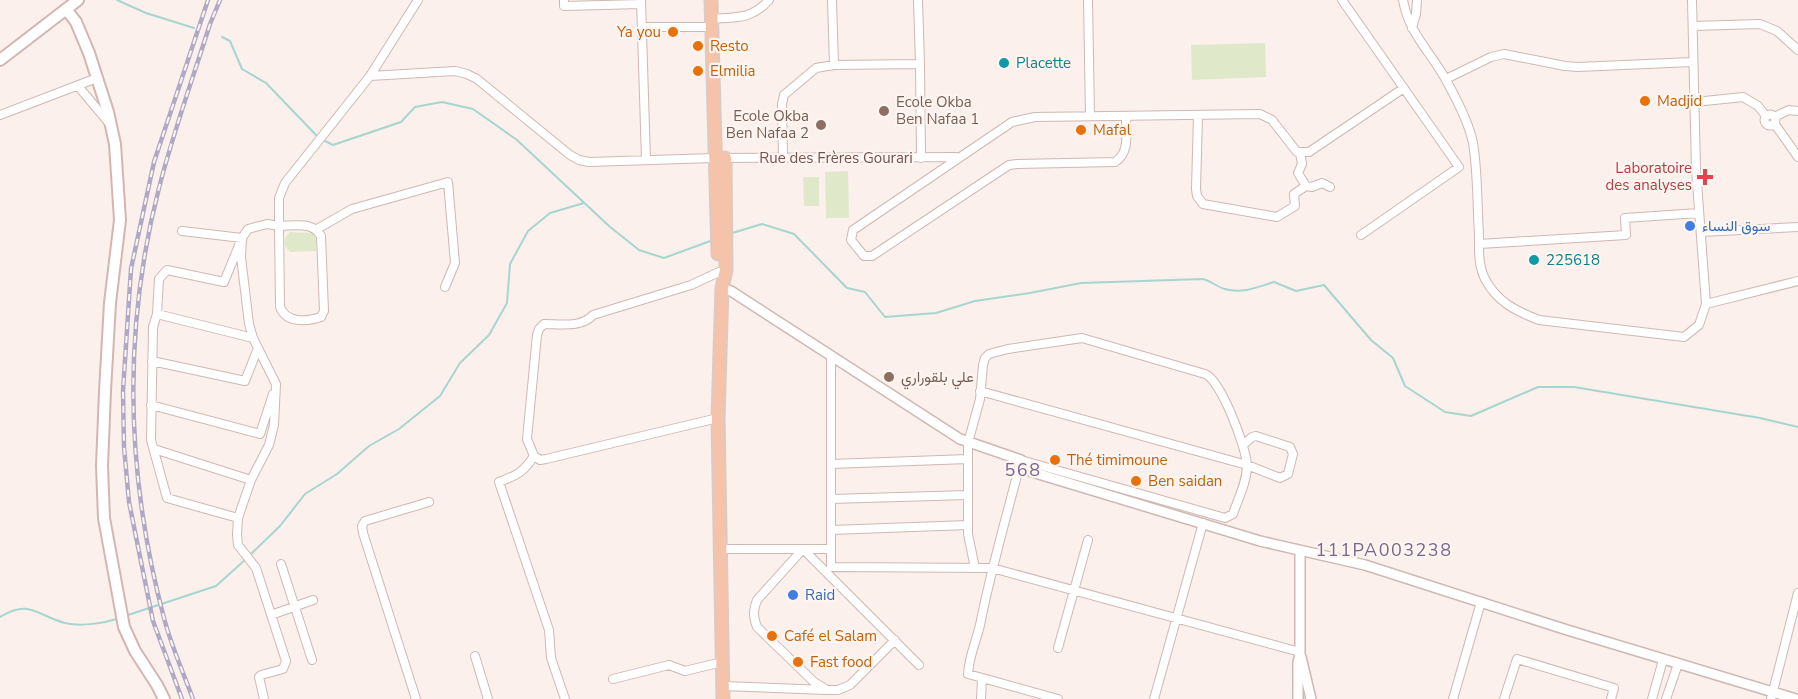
<svg xmlns="http://www.w3.org/2000/svg" width="1798" height="699" font-family="'Nunito Sans',Vazirmatn,sans-serif">
	<rect width="100%" height="100%" fill="#fbf0eb"/>
	<path fill="#dfe9ca" d="M1265,43L1266,77L1192,80L1191,45Z
		M848,171L849,218H826L825,172Z
		M803,177H819V206H804Z
		M290,232L313,233L316,236V251L290,252L285,246V238Z"/>
	<g fill="none" stroke-linecap="round" stroke-linejoin="round">
		<path stroke="#a7d5d0" stroke-width="2" d="M117,0L146,13L194,28
			M222,37L230,41L242,69L266,83L318,137
			M323,140L333,145L401,122L415,107L442,102L473,109L517,140L609,226L639,250L664,258L713,240
			M729,234L762,224L794,234L847,288L865,292L885,317L936,313L975,301L1030,293L1081,283L1203,279C1211,281 1217,287 1225,289C1242,294 1258,287 1274,282L1296,291L1324,285L1371,340L1393,358L1405,386L1445,412L1471,416L1538,387H1574L1760,418L1798,427
			M250,555L280,526L305,494L337,474L369,446L399,429L440,396L460,363L489,335L507,303L510,264L528,231L550,213L584,203
			M125,616L216,586L246,559
			M0,617C30,599 36,615 65,623C81,627 105,623 120,618"/>
		<defs>
			<path id="minor" d="M564,0V6L641,4
				M641,0L646,160
				M832,0L834,65
				M1088,0L1090,116
				M1342,0L1459,167L1361,235
				M1403,0C1409,34 1430,51 1446,80C1456,98 1469,122 1473,143C1478,173 1477,205 1479,235C1479,250 1478,265 1485,279C1497,302 1516,311 1539,320L1684,337L1699,325L1706,304L1696,169L1692,0
				M711,19C736,17 751,20 769,0
				M1693,26L1760,24L1777,31L1798,50
				M642,27H711
				M1412,28L1416,14L1417,0
				M920,64L921,158
				M370,76L455,71L467,74L477,79L570,155L579,160L589,162L714,158L956,157
				M1446,79L1491,57L1504,54L1565,66L1578,67L1692,62
				M78,86L109,123
				M1695,102L1743,97L1758,106L1766,116
				M1764.5 120a5.5 5.5 0 1 1 11 0a5.5 5.5 0 1 1-11 0Z
				M0,115L97,78
				M1198,116L1196,189L1197,196L1203,204L1277,217L1295,206L1294,194L1306,186
				M1126,117C1126,133 1130,153 1115,162L1017,164L1009,165L872,256H864L851,240L853,230L1012,122L1035,117L1260,114L1272,120L1297,152H1309L1404,88
				M1774,117L1789,110L1798,111
				M1774,123L1798,157
				M1300,153L1302,164L1298,173L1306,186L1312,187L1322,183L1330,187
				M783,159L782,104L784,95L816,68L834,65L920,64L918,0
				M279,226C294,226 313,221 321,236L324,311L321,317C306,322 286,323 280,307Z
				M317,229L352,209L448,182L455,263L445,287
				M182,231L242,238L224,282L167,270L159,279L157,314L153,327L151,440L167,498L238,518
				M1701,232L1798,227
				M1479,244L1626,235L1625,218L1699,213
				M1706,304L1798,281
				M157,314L253,338
				M831,357V567L992,568L1300,652
				M152,361L245,381L258,348
				M980,391L1247,465L1280,478L1288,474L1293,454L1290,447L1256,436L1252,437L1243,445
				M151,405L260,434L273,394
				M718,418L546,459L540,460L534,456L527,439L537,335L539,329L544,324C560,324 582,328 593,315L691,285L719,272
				M154,449L251,480
				M534,456C523,473 517,475 499,482L549,630L551,658L565,699
				M831,464L968,459
				M831,499L968,495
				M831,530L968,525
				M721,549H831
				M281,564L312,660
				M975,568L968,534V443L980,399L983,365L985,358L989,354L1008,349L1082,338L1205,374C1221,380 1246,447 1247,465C1247,482 1238,499 1233,514L1225,518L1021,460C1007,515 991,569 980,625C976,642 969,656 968,674L1058,699
				M271,615L313,600
				M895,640L850,685L838,690H827L814,682L757,627C753,617 753,610 757,600L803,549L919,665
				M1058,648L1088,540
				M475,656L488,699
				M613,679L669,665L685,671L722,662
				M723,686L826,690
				M264,699L259,677L261,675L283,669L286,661L256,568L238,545L237,535L238,518L251,480L269,445L274,425L276,384L253,338L249,324L241,257L242,238L248,229L267,224L279,226V198L285,183L370,76L418,0
				M416,699L363,533L362,526L365,521L429,502
				M981,699L982,678
				M1154,699L1203,523
				M1453,699L1481,602
				M1504,699L1517,659L1614,688L1611,699
				M1652,699L1663,660
				M1666,699L1678,664
				M1771,699L1798,593"/>
			<path id="tertiary" d="M722,288L731,291L960,439L1021,460L1027,469L1032,472L1260,541L1365,565L1564,629L1796,699
				M1301,657L1311,699
				M1298,699V662L1300,655V551"/>
			<path id="secondary" d="M66,9L76,22L89,53L108,112L115,144L120,220L110,303L105,391L102,466L104,518L124,627L135,651L157,685L164,699
				M0,60L78,0"/>
			<path id="primary" d="M711,0L718,254
				M723,699L718,418L722,288L726,270L725,158"/>
		</defs>
		<use href="#minor" stroke="#cfb8b3" stroke-width="10"/>
		<use href="#tertiary" stroke="#cfb8b3" stroke-width="12"/>
		<use href="#secondary" stroke="#d2b7b1" stroke-width="14"/>
		<use href="#primary" stroke="#d6cbca" stroke-width="15"/>
		<use href="#minor" stroke="#fff" stroke-width="8"/>
		<use href="#tertiary" stroke="#fff" stroke-width="9"/>
		<use href="#secondary" stroke="#fff" stroke-width="10"/>
		<use href="#primary" stroke="#f4c3a9" stroke-width="12"/>
		<defs>
			<path id="rail" d="M182,699L153,621L129,502L124,447L123,391L131,269L154,162L208,0
				M193,699C183,672 171,645 164,618C126,475 122,332 159,188C173,133 193,78 210,24L220,0"/>
		</defs>
		<use href="#rail" stroke="#b0a9c5" stroke-width="4.5"/>
		<use href="#rail" stroke="#fef5f1" stroke-width="2" stroke-dasharray="7" stroke-linecap="butt"/>
	</g>
	<g fill="#e8710a" stroke="#fef5f1" stroke-width="2">
		<circle cx="673" cy="32" r="6"/>
		<circle cx="698" cy="46" r="6"/>
		<circle cx="698" cy="71" r="6"/>
		<circle cx="1645" cy="101" r="6"/>
		<circle cx="1081" cy="130" r="6"/>
		<circle cx="1055" cy="460" r="6"/>
		<circle cx="1136" cy="481" r="6"/>
		<circle cx="772" cy="636" r="6"/>
		<circle cx="798" cy="662" r="6"/>
	</g>
	<g fill="#0f9aa8" stroke="#fef5f1" stroke-width="2">
		<circle cx="1004" cy="63" r="6"/>
		<circle cx="1534" cy="260" r="6"/>
	</g>
	<g fill="#8d6e63" stroke="#fef5f1" stroke-width="2">
		<circle cx="884" cy="111" r="6"/>
		<circle cx="821" cy="125" r="6"/>
		<circle cx="889" cy="377" r="6"/>
	</g>
	<path fill="#e0444e" stroke="#fef5f1" stroke-width="2" d="M1702 168h6v6h6v6h-6v6h-6v-6h-6v-6h6z"/>
	<g fill="#3f7fe0" stroke="#fef5f1" stroke-width="2">
		<circle cx="1690" cy="226" r="6"/>
		<circle cx="793" cy="595" r="6"/>
	</g>
	<g text-anchor="middle" stroke-width="4.5" stroke-linejoin="round" paint-order="stroke">
		<g font-size="15" fill="#c56008" stroke="#fef5f1" text-anchor="start">
			<text x="661" y="37" text-anchor="end">Ya you</text>
			<text x="710" y="51">Resto</text>
			<text x="710" y="76">Elmilia</text>
			<text x="1657" y="106">Madjid</text>
			<text x="1093" y="135">Mafal</text>
			<text x="1067" y="465">Thé timimoune</text>
			<text x="1148" y="486">Ben saidan</text>
			<text x="784" y="641">Café el Salam</text>
			<text x="810" y="667">Fast food</text>
		</g>
		<g font-size="15" fill="#0d838f" stroke="#fef5f1" text-anchor="start">
			<text x="1016" y="68">Placette</text>
			<text x="1546" y="265">225618</text>
		</g>
		<g font-size="15" fill="#785e54" stroke="#fef5f1" text-anchor="start">
			<text x="896" y="107">Ecole Okba<tspan x="896" dy="17">Ben Nafaa 1</tspan></text>
			<text x="809" y="121" text-anchor="end">Ecole Okba<tspan x="809" dy="17">Ben Nafaa 2</tspan></text>
			<text x="901" y="382">علي بلقوراري</text>
		</g>
		<g font-size="15" fill="#75524f" stroke="#fef5f1">
			<text x="836" y="163">Rue des Frères Gourari</text>
		</g>
		<g font-size="15" fill="#be3a42" stroke="#fef5f1" text-anchor="end">
			<text x="1692" y="173">Laboratoire<tspan x="1692" dy="17">des analyses</tspan></text>
		</g>
		<g font-size="15" fill="#366cbe" stroke="#fef5f1" text-anchor="start">
			<text x="1702" y="231">سوق النساء</text>
			<text x="805" y="600">Raid</text>
		</g>
		<g font-size="18" letter-spacing="1.5" fill="#786790" stroke="#fef5f1">
			<text x="1023" y="476">568</text>
			<text x="1384" y="556">111PA003238</text>
		</g>
	</g>
</svg>
